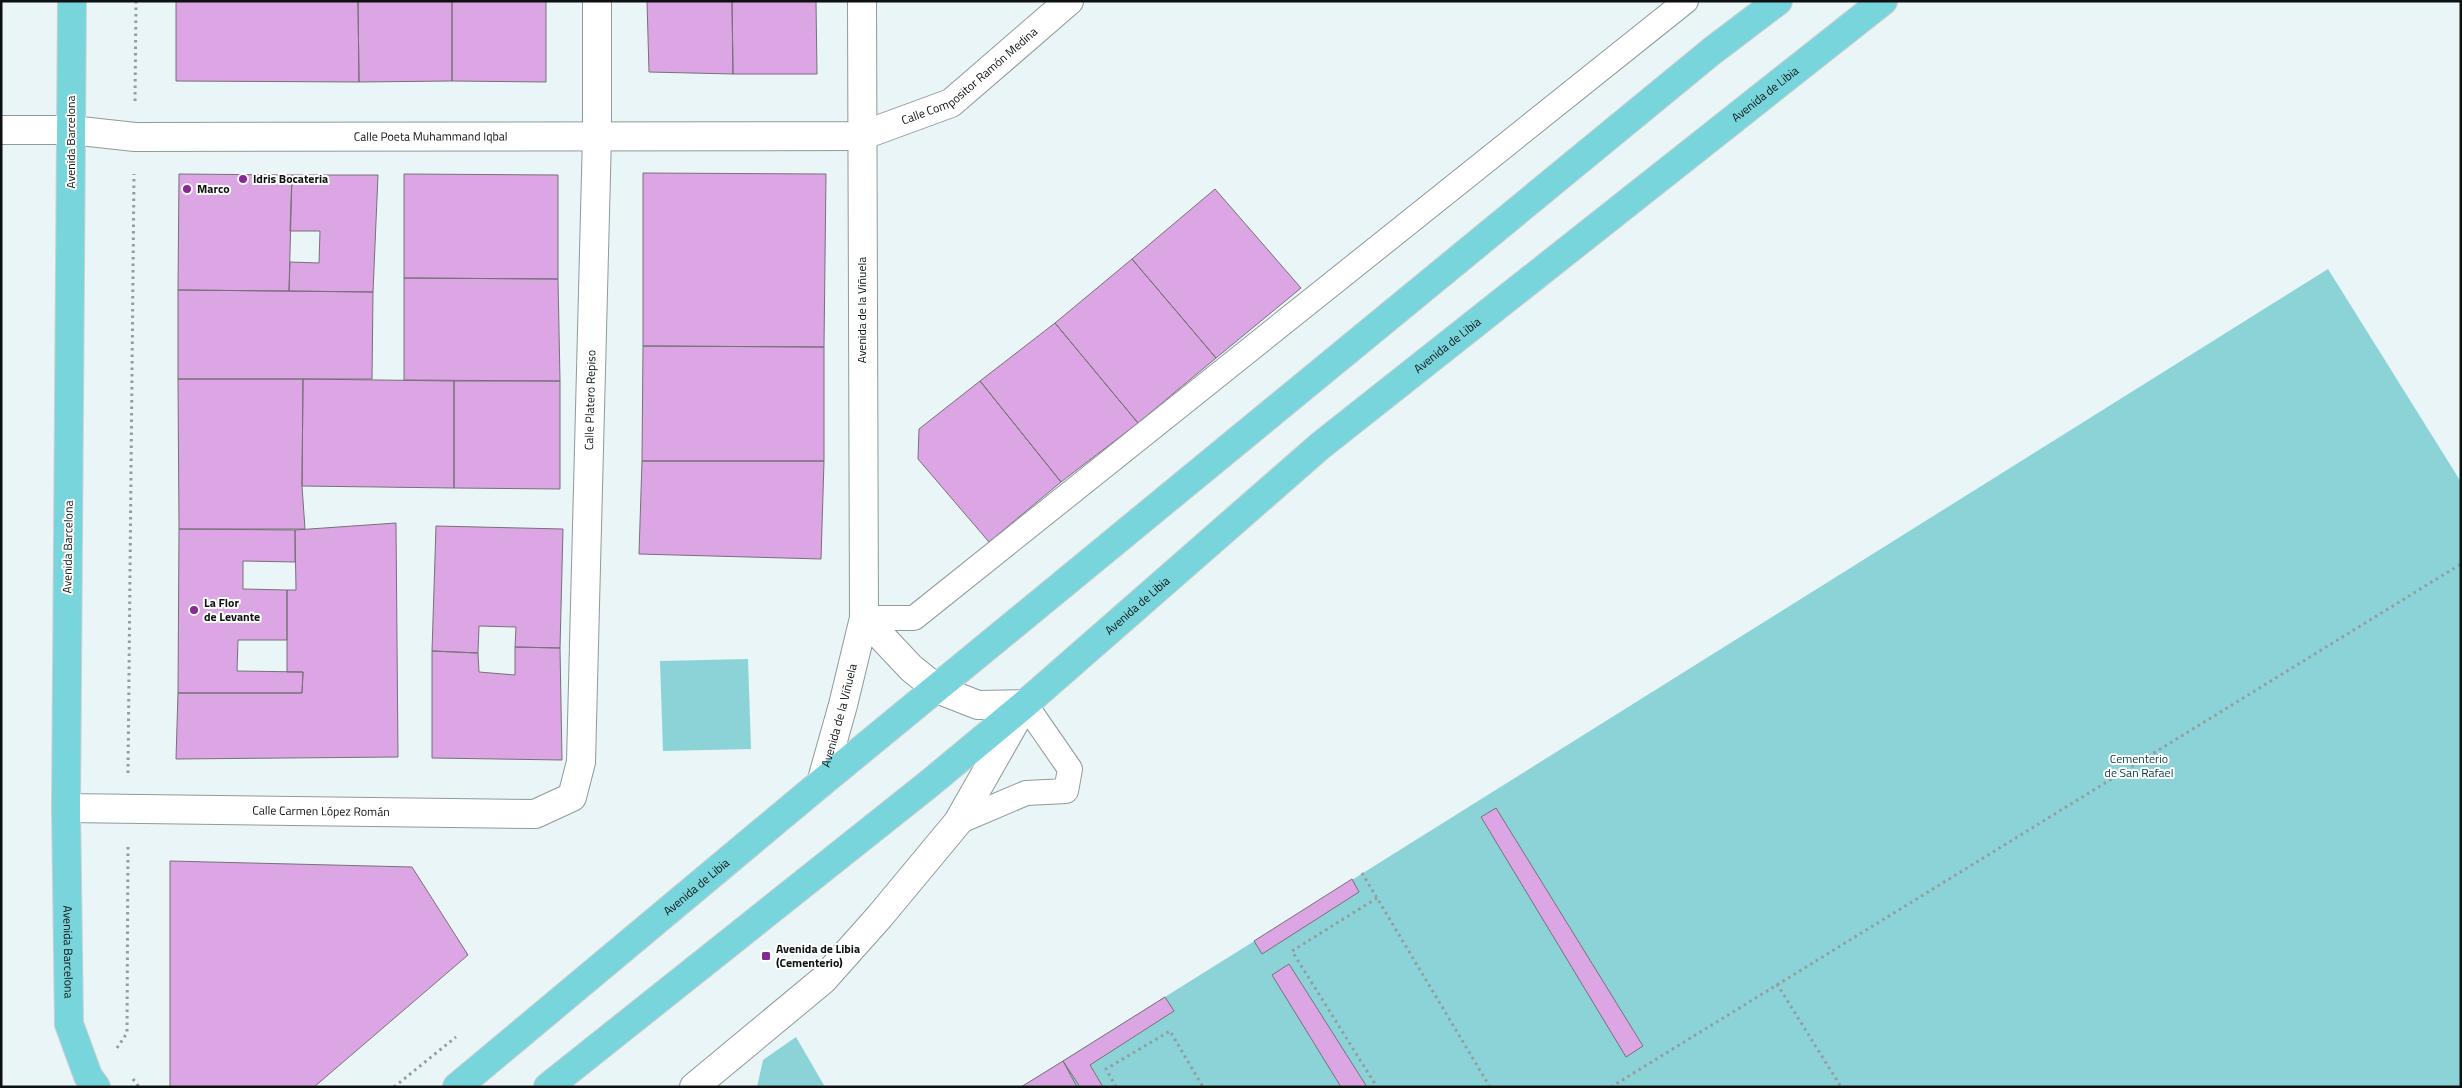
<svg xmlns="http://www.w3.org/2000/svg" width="2462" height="1088" font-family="'Titillium Web',sans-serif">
	<rect width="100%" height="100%" fill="#e9f5f6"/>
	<path fill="#8cd3d8" d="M2328,269L2461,482V1087H1021Z
		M748,659L751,749L663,751L660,661Z
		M796,1037L825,1087H757L763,1060Z"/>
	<path fill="#dca5e3" stroke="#777178" d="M176,1H358L359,82L176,81Z
		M358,1H452V81L359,82Z
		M452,1H546V82L452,81Z
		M647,1H732L733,74L649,72Z
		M732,1H816L817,74H733Z
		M643,173L826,174L824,347L643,346Z
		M179,174L292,175L289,291L178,290Z
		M404,174L558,175V279L404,278Z
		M292,175H378L373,292L289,291L290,262L319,263L320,231H290Z
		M1215,189L1301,288L1216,358L1132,259Z
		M1132,259L1216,358L1138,423L1055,323Z
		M404,278L558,279L560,381L404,380Z
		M178,290L373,292L372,379H178Z
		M1055,323L1138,423L1061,482L980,381Z
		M643,346L824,347V461H642Z
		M178,379H303L302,486L305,529H179Z
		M303,379L454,381V488L302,486Z
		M454,381H560V489L454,488Z
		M980,381L1061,482L989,542L918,459L919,429Z
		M642,461H824L821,559L639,554Z
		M396,523L398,757L176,759L178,693H302L303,672H287V590H296L295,530Z
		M436,526L563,529L560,648L515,647L516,627L479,626L478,653L432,651Z
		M179,529L295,530V562L243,561V589L287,590V640H238L237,671L303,672L302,693H178Z
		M515,647L560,648L562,760L432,758V651L478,653L479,672L515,675Z
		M1496,808L1643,1046L1626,1057L1481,817Z
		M170,861L412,867L468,955L314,1087H170Z
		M1352,879L1359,892L1262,954L1254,941Z
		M1289,964L1367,1087H1341L1272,975Z
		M1165,997L1174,1011L1090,1065L1103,1087H1080L1063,1061Z
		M1063,1061L1077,1087H1021Z"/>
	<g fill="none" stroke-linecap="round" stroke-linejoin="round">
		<defs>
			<path id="lane" d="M864,618H914L1686,1
				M958,822L1026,793L1066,791L1070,769L1025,704"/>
			<g id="street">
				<path id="s1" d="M1,130H71L135,137L861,136L951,103L1069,1"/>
				<path d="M864,618L911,668L937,689L978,705L1025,704"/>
				<path id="s2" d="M821,783L843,705L864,618L862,1"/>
				<path id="s3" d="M66,808L535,814L572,797L581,762L597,135V1"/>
				<path d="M694,1087L823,980L880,916L958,822L1024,706"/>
			</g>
			<g id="primary">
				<path id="s4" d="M72,1L66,808L69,1024L88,1076L96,1087"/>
				<path id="s5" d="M457,1087L821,783L1712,51L1778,1"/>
				<path id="s6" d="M548,1087L930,783L1025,704L1320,446L1883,1"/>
			</g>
		</defs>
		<use href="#lane" stroke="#8f9a9b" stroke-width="26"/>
		<use href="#street" stroke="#8f9a9b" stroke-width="30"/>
		<use href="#primary" stroke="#cfcfd0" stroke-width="30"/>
		<path stroke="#949d9e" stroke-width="3" stroke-dasharray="2.5 4" stroke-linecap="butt" d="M135,101L136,1
			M128,773L134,174
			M1362,873L1490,1087
			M1377,898L1292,951L1377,1087
			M1777,984L1841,1087
			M117,1048L127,1033L128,844
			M133,1079L139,1087
			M394,1087L456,1037
			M1116,1087L1106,1069L1170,1031L1203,1087
			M1611,1087L2461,564"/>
		<use href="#lane" stroke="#fff" stroke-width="24"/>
		<use href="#street" stroke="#fff" stroke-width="28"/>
		<use href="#primary" stroke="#79d5dc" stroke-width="28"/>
	</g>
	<g fill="#872993" stroke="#fff" stroke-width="2">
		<circle cx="243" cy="179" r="5"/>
		<circle cx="187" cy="189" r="5"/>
		<circle cx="194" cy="610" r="5"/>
		<rect x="761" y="951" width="10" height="10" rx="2.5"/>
	</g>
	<g text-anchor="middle" stroke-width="4" stroke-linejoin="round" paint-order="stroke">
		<g font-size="12" fill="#0d1112" stroke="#fff">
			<text dy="4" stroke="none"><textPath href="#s1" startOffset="986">Calle Compositor Ramón Medina</textPath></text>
			<text dy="4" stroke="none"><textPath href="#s6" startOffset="1571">Avenida de Libia</textPath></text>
			<text dy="4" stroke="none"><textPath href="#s1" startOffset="430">Calle Poeta Muhammand Iqbal</textPath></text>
			<text transform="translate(71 142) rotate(-90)" y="4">Avenida Barcelona</text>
			<text transform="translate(862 310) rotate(-90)" y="4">Avenida de la Viñuela</text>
			<text dy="4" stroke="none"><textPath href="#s6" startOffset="1166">Avenida de Libia</textPath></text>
			<text dy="4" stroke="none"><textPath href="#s3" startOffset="908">Calle Platero Repiso</textPath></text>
			<text transform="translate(68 547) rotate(-89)" y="4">Avenida Barcelona</text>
			<text dy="4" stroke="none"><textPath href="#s6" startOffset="761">Avenida de Libia</textPath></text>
			<text dy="4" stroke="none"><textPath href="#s2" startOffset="70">Avenida de la Viñuela</textPath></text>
			<text dy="4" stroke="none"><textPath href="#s3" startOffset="255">Calle Carmen López Román</textPath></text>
			<text dy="4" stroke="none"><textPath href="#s5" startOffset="312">Avenida de Libia</textPath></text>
			<text dy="4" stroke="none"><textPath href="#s4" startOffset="951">Avenida Barcelona</textPath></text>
		</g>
		<g font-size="12" font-weight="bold" fill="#0d1112" stroke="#fff" text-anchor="start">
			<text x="253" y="183">Idris Bocateria</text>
			<text x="197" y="193">Marco</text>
			<text x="204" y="607">La Flor<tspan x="204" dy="14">de Levante</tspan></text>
			<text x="776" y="953">Avenida de Libia<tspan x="776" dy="14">(Cementerio)</tspan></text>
		</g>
		<g font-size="12" fill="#023b3f" stroke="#fff">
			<text x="2139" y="763">Cementerio<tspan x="2139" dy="14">de San Rafael</tspan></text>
		</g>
	</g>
	<rect width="2462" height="1088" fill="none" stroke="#0d1112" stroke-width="5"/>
</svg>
